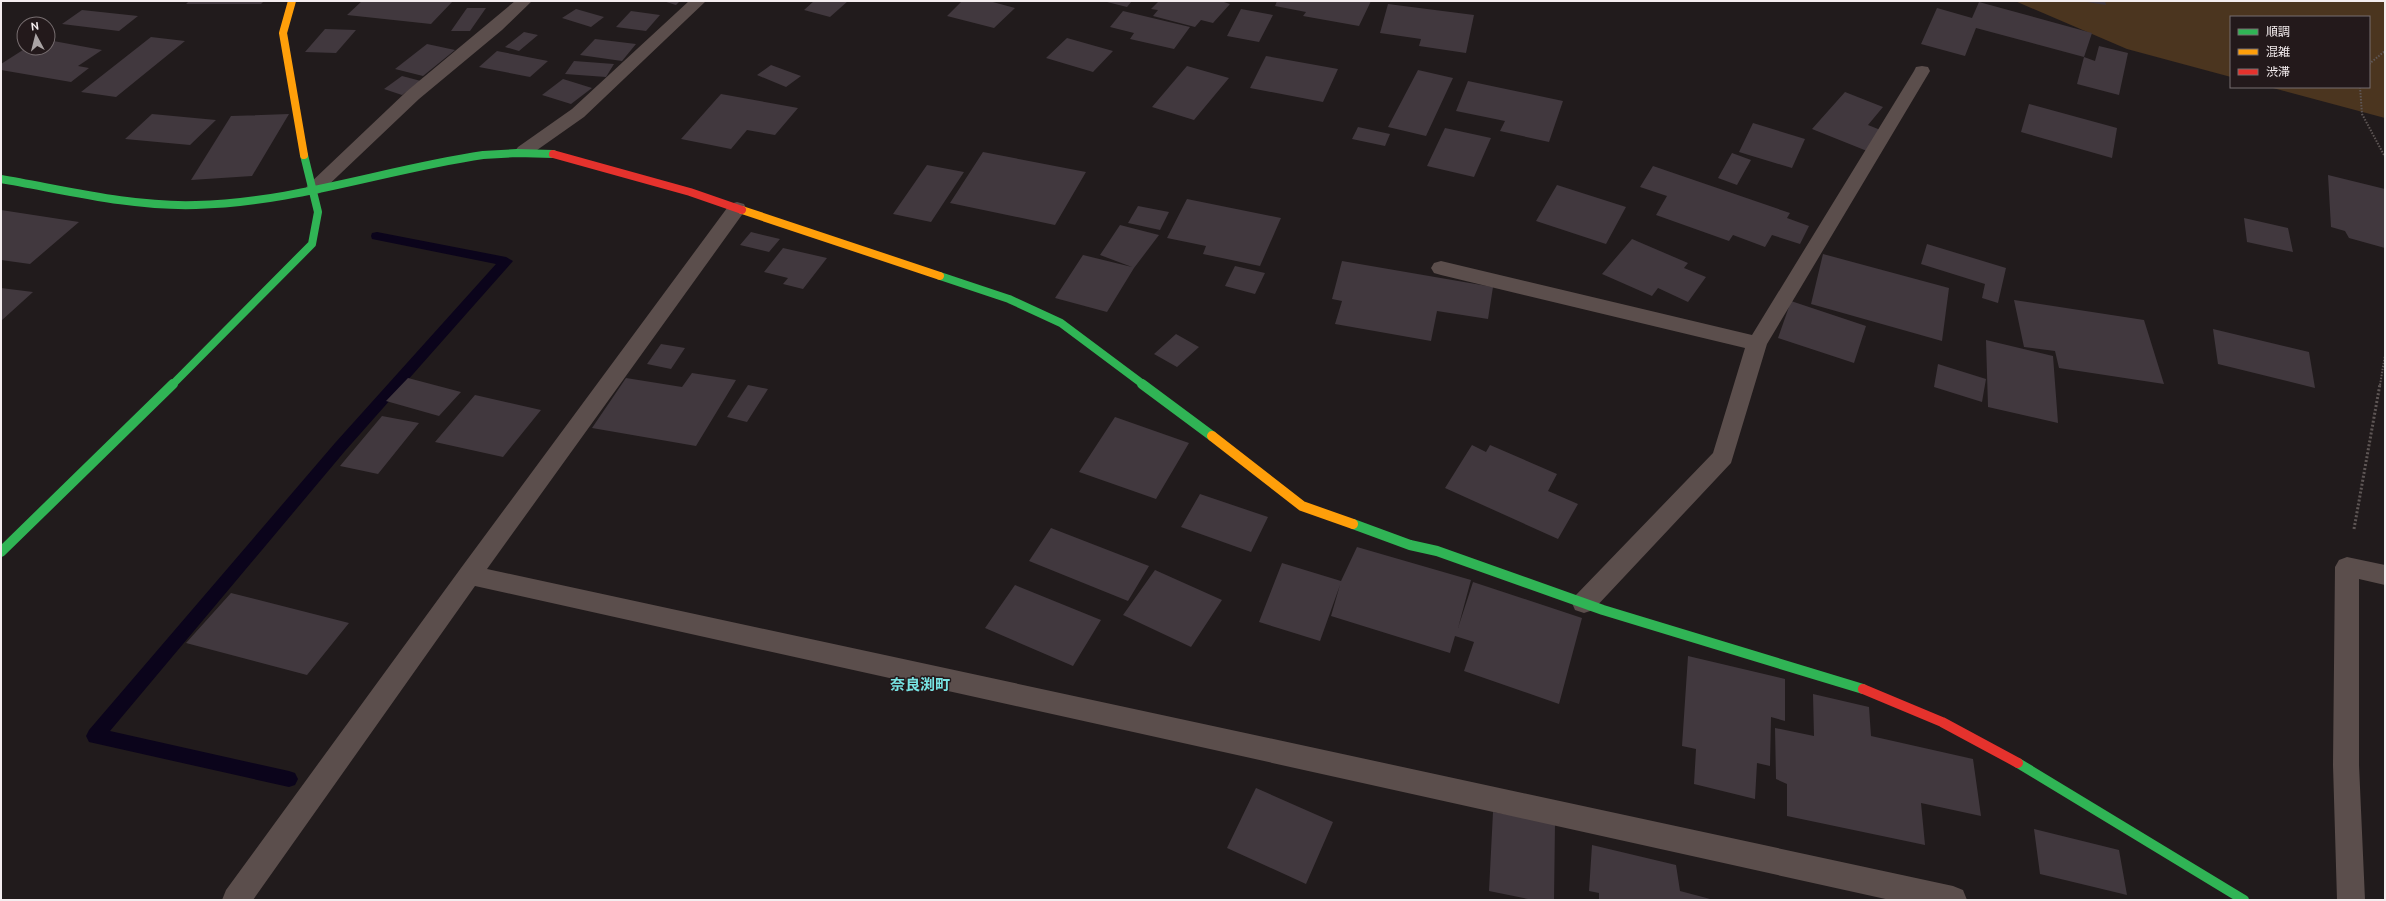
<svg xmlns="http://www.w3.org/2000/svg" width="2386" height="901" font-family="Ubuntu,'Noto Sans JP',sans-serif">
	<rect width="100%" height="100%" fill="#211b1c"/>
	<path fill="#4b351f" d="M2015,1H2385V118L2269,87H2369V17H2231V77L2127,49Z"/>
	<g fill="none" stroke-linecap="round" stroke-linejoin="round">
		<path fill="#0b041b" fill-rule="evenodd" d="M377,232L506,257L513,261L345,451L110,731L289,771L295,773L298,779L295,785L289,787L89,742L86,736L89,730L335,443L496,264L372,239L371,236L372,233Z"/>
	</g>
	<path fill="#41383e" d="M189,1H264L261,4H186Z
		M362,1H453L431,24L347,15Z
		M663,1H680L676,5Z
		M814,1H848L830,17L804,10Z
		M962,1H989L1015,8L994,28L947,16Z
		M1103,1H1132L1127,7Z
		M1159,1H1221L1230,4L1213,23L1201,20L1195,27L1153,16L1158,10L1151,9Z
		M1277,1H1371L1359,26L1303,16L1306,12L1275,6Z
		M2087,1H2105L2106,5L2087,2Z
		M1979,2L2092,33L2084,57L2095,61L2099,46L2128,53L2119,95L2077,84L2084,57L1976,28L1965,56L1921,44L1937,8L1972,18Z
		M1388,4L1474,15L1466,53L1419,46L1421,39L1380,33Z
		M467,8H486L470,31H451Z
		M576,9L604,17L591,27L562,18Z
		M1241,9L1273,15L1259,42L1227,36Z
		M82,10L138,16L119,31L62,24Z
		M631,11L660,15L646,31L616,27Z
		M1123,11L1190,27L1174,49L1130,39L1134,33L1110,27Z
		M325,29L356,30L336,53L305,52Z
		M524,32L538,35L519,51L505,47Z
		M151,37L185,41L116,97L81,92Z
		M1067,38L1113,51L1093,72L1046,58Z
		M595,39L636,44L622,61L580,55Z
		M48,40L102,50L78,66L89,68L71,82L1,70V64L26,48H48Z
		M427,44L455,50L423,76L395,69Z
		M497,51L548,61L530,77L479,67Z
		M1266,56L1338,69L1323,102L1250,88Z
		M574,61L614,64L606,77L565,74Z
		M771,65L801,76L786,87L757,75Z
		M1187,66L1229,78L1194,120L1152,107Z
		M1418,70L1453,78L1426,136L1388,127Z
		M402,76L421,81L402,95L384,89Z
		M563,79L592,88L571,104L542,95Z
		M1468,81L1563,101L1549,142L1500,131L1505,121L1456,111Z
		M1845,92L1883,107L1868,125L1883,131L1867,151L1812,129Z
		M721,94L798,108L775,135L747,130L731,149L681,139Z
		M2029,104L2117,128L2112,158L2021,132Z
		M152,114L216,120L190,145L125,139Z
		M289,114L252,176L191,180L231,116Z
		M1753,123L1805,139L1792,168L1739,152Z
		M1358,127L1390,134L1385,146L1352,139Z
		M1445,128L1491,138L1474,177L1427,166Z
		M983,152L1086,172L1055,225L950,203Z
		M1732,153L1751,160L1737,185L1718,178Z
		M927,165L964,172L931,222L893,214Z
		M1653,166L1790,213L1787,218L1809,226L1800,244L1772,235L1765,247L1733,235L1729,241L1656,215L1667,196L1640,187Z
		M2328,175L2385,189V248L2349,238L2345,231L2331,227Z
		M1557,185L1626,207L1606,244L1536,221Z
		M1187,199L1281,218L1260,266L1203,254L1206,246L1167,238Z
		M1138,206L1169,212L1160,230L1128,223Z
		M1,210L79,222L30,264L1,260Z
		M2244,218L2288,228L2293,252L2247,242Z
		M1120,225L1159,235L1134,268L1107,312L1055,298L1083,255L1132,267L1100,255Z
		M751,232L780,239L769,252L740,245Z
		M1632,239L1688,263L1684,268L1706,277L1688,302L1658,288L1652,296L1602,274Z
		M1927,244L2006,268L1998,303L1982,298L1985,284L1921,264Z
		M783,248L827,258L803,289L783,284L788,278L764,272Z
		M1823,254L1949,288L1942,341L1811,304Z
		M1342,261L1493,287L1488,319L1437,311L1431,341L1335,324L1342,301L1332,299Z
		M1235,266L1265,273L1255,294L1225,286Z
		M1,288L33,292L1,321Z
		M2014,300L2144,320L2164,384L2059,368L2055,351L2024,347Z
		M1791,301L1866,326L1854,363L1778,338Z
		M2213,329L2309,352L2315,388L2218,364Z
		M1176,334L1199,347L1177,367L1154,354Z
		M1986,340L2053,356L2058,423L1988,407Z
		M661,344L685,348L671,369L647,364Z
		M1938,364L1986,379L1982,402L1934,387Z
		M692,373L736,380L696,446L592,428L626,378L682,387Z
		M408,378L461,392L439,416L386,401Z
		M748,385L768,389L747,422L727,417Z
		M475,395L541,410L503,457L435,442Z
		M382,416L419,423L378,474L340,466Z
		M1115,417L1189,443L1156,499L1079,472Z
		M1472,445L1486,452L1490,445L1557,474L1548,491L1578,504L1558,539L1445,488Z
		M1200,494L1268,517L1251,552L1181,527Z
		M1051,528L1149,566L1128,601L1029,561Z
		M1357,547L1471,580L1458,628L1473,582L1582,618L1559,704L1464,671L1474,642L1455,636L1450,653L1331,616L1340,585L1320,641L1259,622L1282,563L1341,581Z
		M1155,570L1222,600L1191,647L1123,615Z
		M1015,585L1101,620L1073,666L985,628Z
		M231,593L349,623L307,675L186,643Z
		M1688,656L1785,679V721L1771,717L1770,766L1757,763L1755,799L1694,784L1696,749L1682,746Z
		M1813,694L1869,707L1871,736L1973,759L1981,816L1921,803L1925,845L1787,816V784L1776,779L1775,728L1814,736Z
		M1256,788L1333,822L1306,884L1227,848Z
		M1493,812L1555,823L1554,900H1533L1489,891Z
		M2034,829L2119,850L2127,895L2040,874Z
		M1592,845L1676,865L1680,891L1714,900H1599V893L1589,891Z"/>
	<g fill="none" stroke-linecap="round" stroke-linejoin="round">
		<path stroke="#5e5655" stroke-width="2" stroke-dasharray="1.5 1.5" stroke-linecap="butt" d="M2369,64L2385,51
			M2360,87L2362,114L2385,157
			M2380,385L2385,355"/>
		<path stroke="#5e5655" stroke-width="3" stroke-dasharray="2 2" stroke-linecap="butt" d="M2354,529L2380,384"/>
		<path fill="#5b4e4c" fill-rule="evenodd" d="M515,1H532L502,30L419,99L320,193L314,195L308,193L305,189L308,185L407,91Z
			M1922,66L1928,67L1930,71L1767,344L1731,463L1593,610L1584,613L1575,610L1572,603L1575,596L1713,453L1745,348L1441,275L1434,273L1431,268L1434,263L1441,261L1752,335L1914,71L1916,67Z"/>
		<path fill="#5b4e4c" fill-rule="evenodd" d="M689,1H706L584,117L530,155H518L515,151L518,147L572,109Z
			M737,202L744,204L746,208L744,212L487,569L1953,886L1963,890L1967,900H1890L475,586L253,900H222L226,890L461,568L730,204Z
			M2347,557L2385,565V585L2359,579V765L2365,900H2337L2333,765L2335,567L2339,560Z"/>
		<path stroke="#30b455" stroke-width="8" d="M1,179C65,190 131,207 196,205C293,203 387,169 483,155L517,153L553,154
			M940,276L1009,299L1061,323L1144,385
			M172,385L312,244L318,212L304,155"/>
		<path stroke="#30b455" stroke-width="10" d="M1142,384L1212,436
			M1353,524L1410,545L1437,551L1603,610L1863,689
			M1,552L173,384
			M2018,763L2244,900"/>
		<path stroke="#ff9f0a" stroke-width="8" d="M292,1L283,33L304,155
			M742,210L940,276"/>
		<path stroke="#ff9f0a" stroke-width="10" d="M1212,436L1302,506L1353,524"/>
		<path stroke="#e5322d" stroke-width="8" d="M553,154L690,192L742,210"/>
		<path stroke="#e5322d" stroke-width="10" d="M1863,689L1942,722L2018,763"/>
	</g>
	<g text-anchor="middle" stroke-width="3" stroke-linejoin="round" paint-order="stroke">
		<g font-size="15" font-weight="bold" fill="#78e4e3" stroke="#23191b">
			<text x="920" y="690">奈良渕町</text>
		</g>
	</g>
	<rect width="2386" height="901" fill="none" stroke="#f4edef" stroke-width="4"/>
	<rect x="2230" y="16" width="140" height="72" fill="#23191b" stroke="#776e70"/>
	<rect x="2238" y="29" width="20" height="6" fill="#30b455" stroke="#776e70"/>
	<text x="2266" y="36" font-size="12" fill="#f4edef">順調</text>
	<rect x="2238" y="49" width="20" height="6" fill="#ff9f0a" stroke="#776e70"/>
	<text x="2266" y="56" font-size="12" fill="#f4edef">混雑</text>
	<rect x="2238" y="69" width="20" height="6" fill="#e5322d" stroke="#776e70"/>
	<text x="2266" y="76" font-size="12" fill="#f4edef">渋滞</text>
	<g transform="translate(36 36) rotate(353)"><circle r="19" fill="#23191b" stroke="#776e70"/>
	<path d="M0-3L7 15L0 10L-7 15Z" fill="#aaa4a5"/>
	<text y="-6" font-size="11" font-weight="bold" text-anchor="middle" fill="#f4edef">N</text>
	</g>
</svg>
